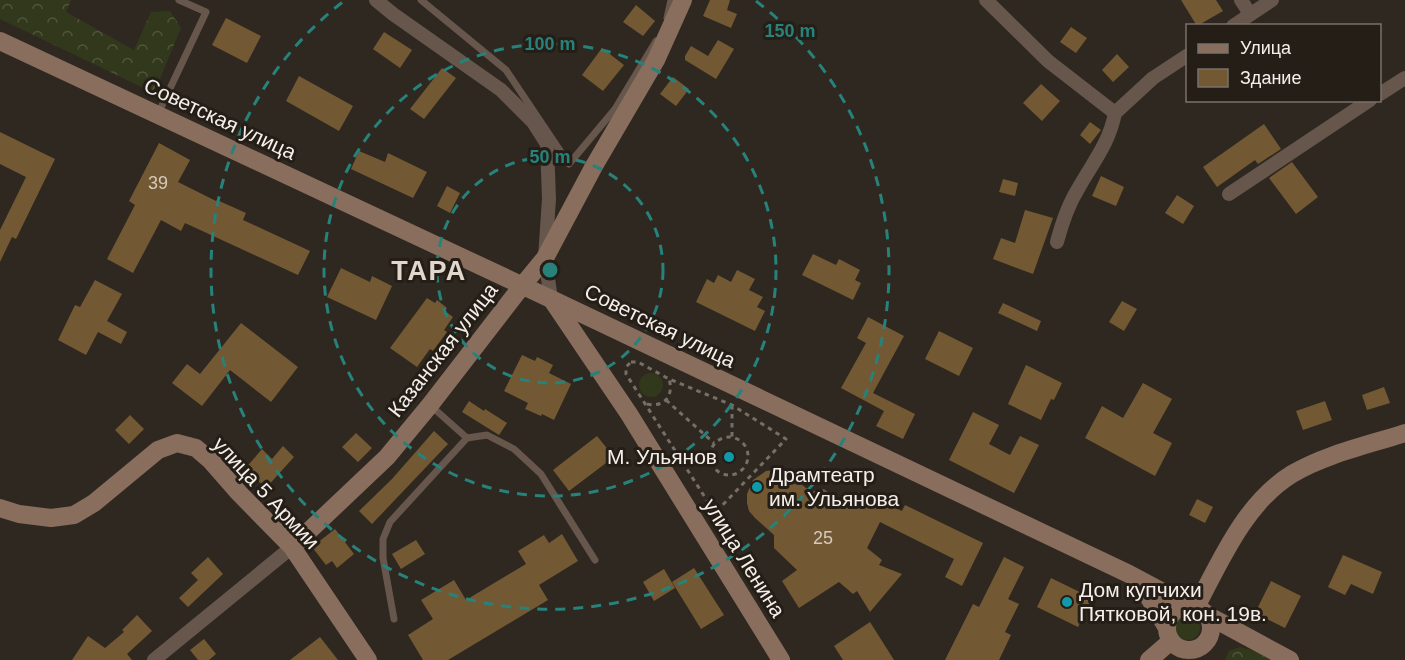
<svg xmlns="http://www.w3.org/2000/svg" width="1405" height="660" font-family="Helvetica,sans-serif">
	<defs>
		<pattern id="forest-crowns" width="20" height="18" patternUnits="userSpaceOnUse" patternTransform="scale(1.5)"><rect width="20" height="18" fill="#32381b"/><path d="M2 6a3 3 0 1 1 6 0M12 15a3 3 0 1 1 6 0" fill="none" stroke="#50553c"/></pattern>
	</defs>
	<rect width="100%" height="100%" fill="#2f2820"/>
	<path fill="#32381b" d="M639 385a12 12 0 1 1 24 0a12 12 0 1 1-24 0Z
		M1176 628a12 12 0 1 1 24 0a12 12 0 1 1-24 0Z"/>
	<path fill="url(#forest-crowns)" d="M0,0H71L66,12L134,50L151,12L170,11L181,28L154,93L0,19Z
		M1240,647L1254,651L1271,660H1225L1229,651Z"/>
	<path fill="#725933" d="M710,0H730L727,10L737,14L731,28L703,16Z
		M1181,0H1216L1223,11L1197,26Z
		M636,5L655,21L643,36L623,22Z
		M226,18L261,36L247,63L212,45Z
		M1071,27L1087,38L1076,53L1060,42Z
		M384,32L412,50L400,68L373,49Z
		M718,40L734,49L716,79L685,60V56L691,46L708,56Z
		M602,48L624,65L603,91L582,75Z
		M1117,54L1129,67L1113,82L1102,70Z
		M442,68L456,78L424,119L410,109Z
		M299,76L353,106L339,131L286,101Z
		M673,77L689,89L676,106L660,94Z
		M1041,84L1060,101L1042,121L1023,103Z
		M1090,122L1101,130L1090,144L1080,135Z
		M1264,124L1281,149L1258,164L1255,160L1217,187L1203,167Z
		M0,132L55,159L16,239L12,237L0,262V230L26,177L0,164Z
		M159,143L190,160L178,182L216,201L217,200L246,213L243,220L310,251L298,275L185,223L181,231L161,220L133,273L107,259L135,205L129,201Z
		M359,151L385,162L388,153L427,172L413,198L351,169Z
		M1292,162L1318,197L1296,214L1269,178Z
		M1101,176L1124,187L1116,206L1092,196Z
		M1003,179L1018,183L1015,196L999,192Z
		M447,186L460,193L450,213L437,206Z
		M1177,195L1194,206L1183,224L1165,213Z
		M1025,210L1053,218L1033,274L993,259L1001,238L1015,243Z
		M813,254L836,265L839,259L860,270L855,280L861,283L853,300L802,275Z
		M341,268L370,282L372,276L392,286L376,320L327,297Z
		M737,270L755,279L749,290L763,297L757,307L765,311L755,331L696,302L707,279L714,283L718,275L731,282Z
		M95,280L122,294L107,321L127,332L121,344L98,332L86,355L58,340L75,305L80,307Z
		M427,298L435,303L437,300L447,308L445,311L453,317L444,330L447,332L433,351L430,349L417,367L390,348Z
		M1122,301L1137,309L1124,331L1109,322Z
		M1003,303L1041,321L1037,331L998,313Z
		M868,317L904,336L873,393L915,414L903,439L876,426L884,411L841,388L866,343L857,338Z
		M241,323L298,367L271,402L230,370L202,406L172,383L187,364L200,374Z
		M939,331L973,348L959,376L925,359Z
		M522,355L535,361L537,357L553,365L549,373L571,384L554,420L542,414L541,416L525,409L528,403L504,391Z
		M1026,365L1062,383L1054,400L1051,399L1041,420L1008,404Z
		M1143,383L1172,399L1153,433L1172,443L1155,476L1085,438L1102,406L1123,418Z
		M1384,387L1390,403L1367,410L1362,395Z
		M469,401L484,411L485,409L507,423L499,435L462,412Z
		M1325,401L1332,420L1303,430L1296,411Z
		M973,412L999,425L989,444L1010,455L1020,436L1039,445L1014,493L949,460Z
		M130,415L144,429L129,444L115,430Z
		M434,431L448,444L372,524L359,511L392,479Z
		M356,433L372,448L358,462L342,447Z
		M597,436L614,457L569,491L553,470Z
		M283,446L294,457L266,488L245,469L262,449L272,459Z
		M775,470L783,471L791,476L811,492L824,489L849,509L858,492L902,511L905,505L983,543L962,586L945,577L954,559L880,522L867,548L882,560L879,565L902,574L870,612L857,591L853,594L839,582L799,608L782,581L797,570L774,548V535L755,518L749,511L747,503V494L753,480L766,471Z
		M1197,499L1213,507L1205,523L1189,515Z
		M335,529L354,554L337,568L332,561L326,565L312,547Z
		M562,534L578,561L539,585L548,600L448,660H423L408,635L433,619L421,600L454,580L466,600L526,564L518,551L544,535L549,543Z
		M416,540L425,554L401,569L392,554Z
		M1343,555L1382,572L1373,594L1351,584L1345,595L1328,587Z
		M208,557L223,574L188,607L179,598L198,580L191,573Z
		M1004,557L1024,567L1008,599L1019,604L1005,632L1011,635L999,660H945L973,604L979,607Z
		M694,568L724,615L701,629L672,582Z
		M664,569L675,588L654,601L643,582Z
		M1051,578L1092,598L1078,627L1037,607Z
		M1271,581L1301,596L1285,628L1255,613Z
		M137,615L152,631L127,654L132,660H72L88,636L105,648L124,632L122,630Z
		M870,622L894,660H843L834,646Z
		M320,637L338,660H290Z
		M204,639L216,654L209,660H198L190,650Z"/>
	<g fill="none" stroke-linecap="round" stroke-linejoin="round">
		<path stroke="#756f68" stroke-width="3" stroke-dasharray="4.5 4.5" stroke-linecap="butt" d="M631,362H638L669,379L732,405L786,439L715,513L626,374V367Z
			M666,400L714,443
			M647,404C665,408 674,395 669,379
			M732,405V438
			M710 456a19 19 0 1 1 38 0a19 19 0 1 1-38 0Z
			M685,464L710,461"/>
		<path stroke="#67564b" stroke-width="7" d="M421,0L506,70L569,164L615,109L656,41
			M667,18L671,0
			M158,114L206,12L179,0
			M430,405L467,438
			M394,619L383,558V539L390,522L467,438L487,435L514,449L541,474L595,560"/>
		<path stroke="#67564b" stroke-width="14" d="M376,0L393,14L501,90L533,122L547,144L549,199L545,258L551,299
			M986,0L1048,61L1115,113C1109,144 1093,162 1078,189C1068,205 1062,223 1057,242
			M1241,0L1250,14
			M1233,26L1272,0
			M1380,94L1405,78
			M1115,113L1153,78L1188,55
			M1229,194L1370,100
			M154,660L292,547"/>
		<path stroke="#896e5d" stroke-width="18" d="M0,41L551,299L1129,574L1189,606
			M552,300L629,414L781,660
			M0,508L19,514L51,518L74,515L94,503L158,450L177,443L196,448L211,461L239,493L292,547L368,660
			M292,547L387,457L430,405L522,286L545,258L594,166L656,60L683,0
			M1139,581L1167,628
			M1167 628a22 22 0 1 1 44 0a22 22 0 1 1-44 0Z
			M1196,607C1221,560 1245,503 1292,474C1326,454 1368,445 1405,433
			M1207,615L1290,660
			M1149,660L1171,641"/>
	</g>
	<g fill="none" stroke="#26827a" stroke-width="3" stroke-dasharray="10 8">
		<circle cx="550" cy="270" r="113"/>
		<circle cx="550" cy="270" r="226"/>
		<path d="M756 1A339 339 0 1 1 344 1"/>
	</g>
	<g fill="#0f9aa8" stroke="#251e17" stroke-width="2">
		<circle cx="729" cy="457" r="6"/>
		<circle cx="757" cy="487" r="6"/>
		<circle cx="1067" cy="602" r="6"/>
	</g>
	<g text-anchor="middle" stroke-width="6" stroke-linejoin="round" paint-order="stroke">
		<g font-size="18" fill="#d4cabc">
			<text x="158" y="189">39</text>
			<text x="823" y="544">25</text>
		</g>
		<g font-size="21" fill="#f4efea" stroke="#251e17">
			<text transform="translate(220 119) rotate(25)" y="7">Советская улица</text>
			<text transform="translate(660 326) rotate(26)" y="7">Советская улица</text>
			<text transform="translate(443 350) rotate(-52)" y="7">Казанская улица</text>
			<text transform="translate(266 493) rotate(47)" y="7">улица 5 Армии</text>
			<text transform="translate(744 558) rotate(58)" y="7">улица Ленина</text>
		</g>
		<g font-size="21" fill="#f4efea" stroke="#251e17" text-anchor="start">
			<text x="717" y="464" text-anchor="end">М. Ульянов</text>
			<text x="769" y="482">Драмтеатр<tspan x="769" dy="24">им. Ульянова</tspan></text>
			<text x="1079" y="597">Дом купчихи<tspan x="1079" dy="24">Пятковой, кон. 19в.</tspan></text>
		</g>
		<g font-size="27" font-weight="bold" letter-spacing="1.5" fill="#e1d7cd" stroke="#251e17">
			<text x="429" y="280">ТАРА</text>
		</g>
	</g>
	<circle cx="550" cy="270" r="9" fill="#26827a" stroke="#251e17" stroke-width="3"/>
	<g font-size="18" text-anchor="middle" font-weight="bold" fill="#26827a" stroke="#251e17" stroke-width="6" stroke-linejoin="round" paint-order="stroke">
		<text x="790" y="37">150 m</text>
		<text x="550" y="50">100 m</text>
		<text x="550" y="163">50 m</text>
	</g>
	<rect x="1186" y="24" width="195" height="78" fill="#251e17" stroke="#78726b" stroke-width="1.5"/>
	<rect x="1198" y="44" width="30" height="9" fill="#896e5d" stroke="#78726b" stroke-width="1.5"/>
	<text x="1240" y="54" font-size="18" fill="#f4efea">Улица</text>
	<rect x="1198" y="69" width="30" height="18" fill="#725933" stroke="#78726b" stroke-width="1.5"/>
	<text x="1240" y="84" font-size="18" fill="#f4efea">Здание</text>
</svg>
